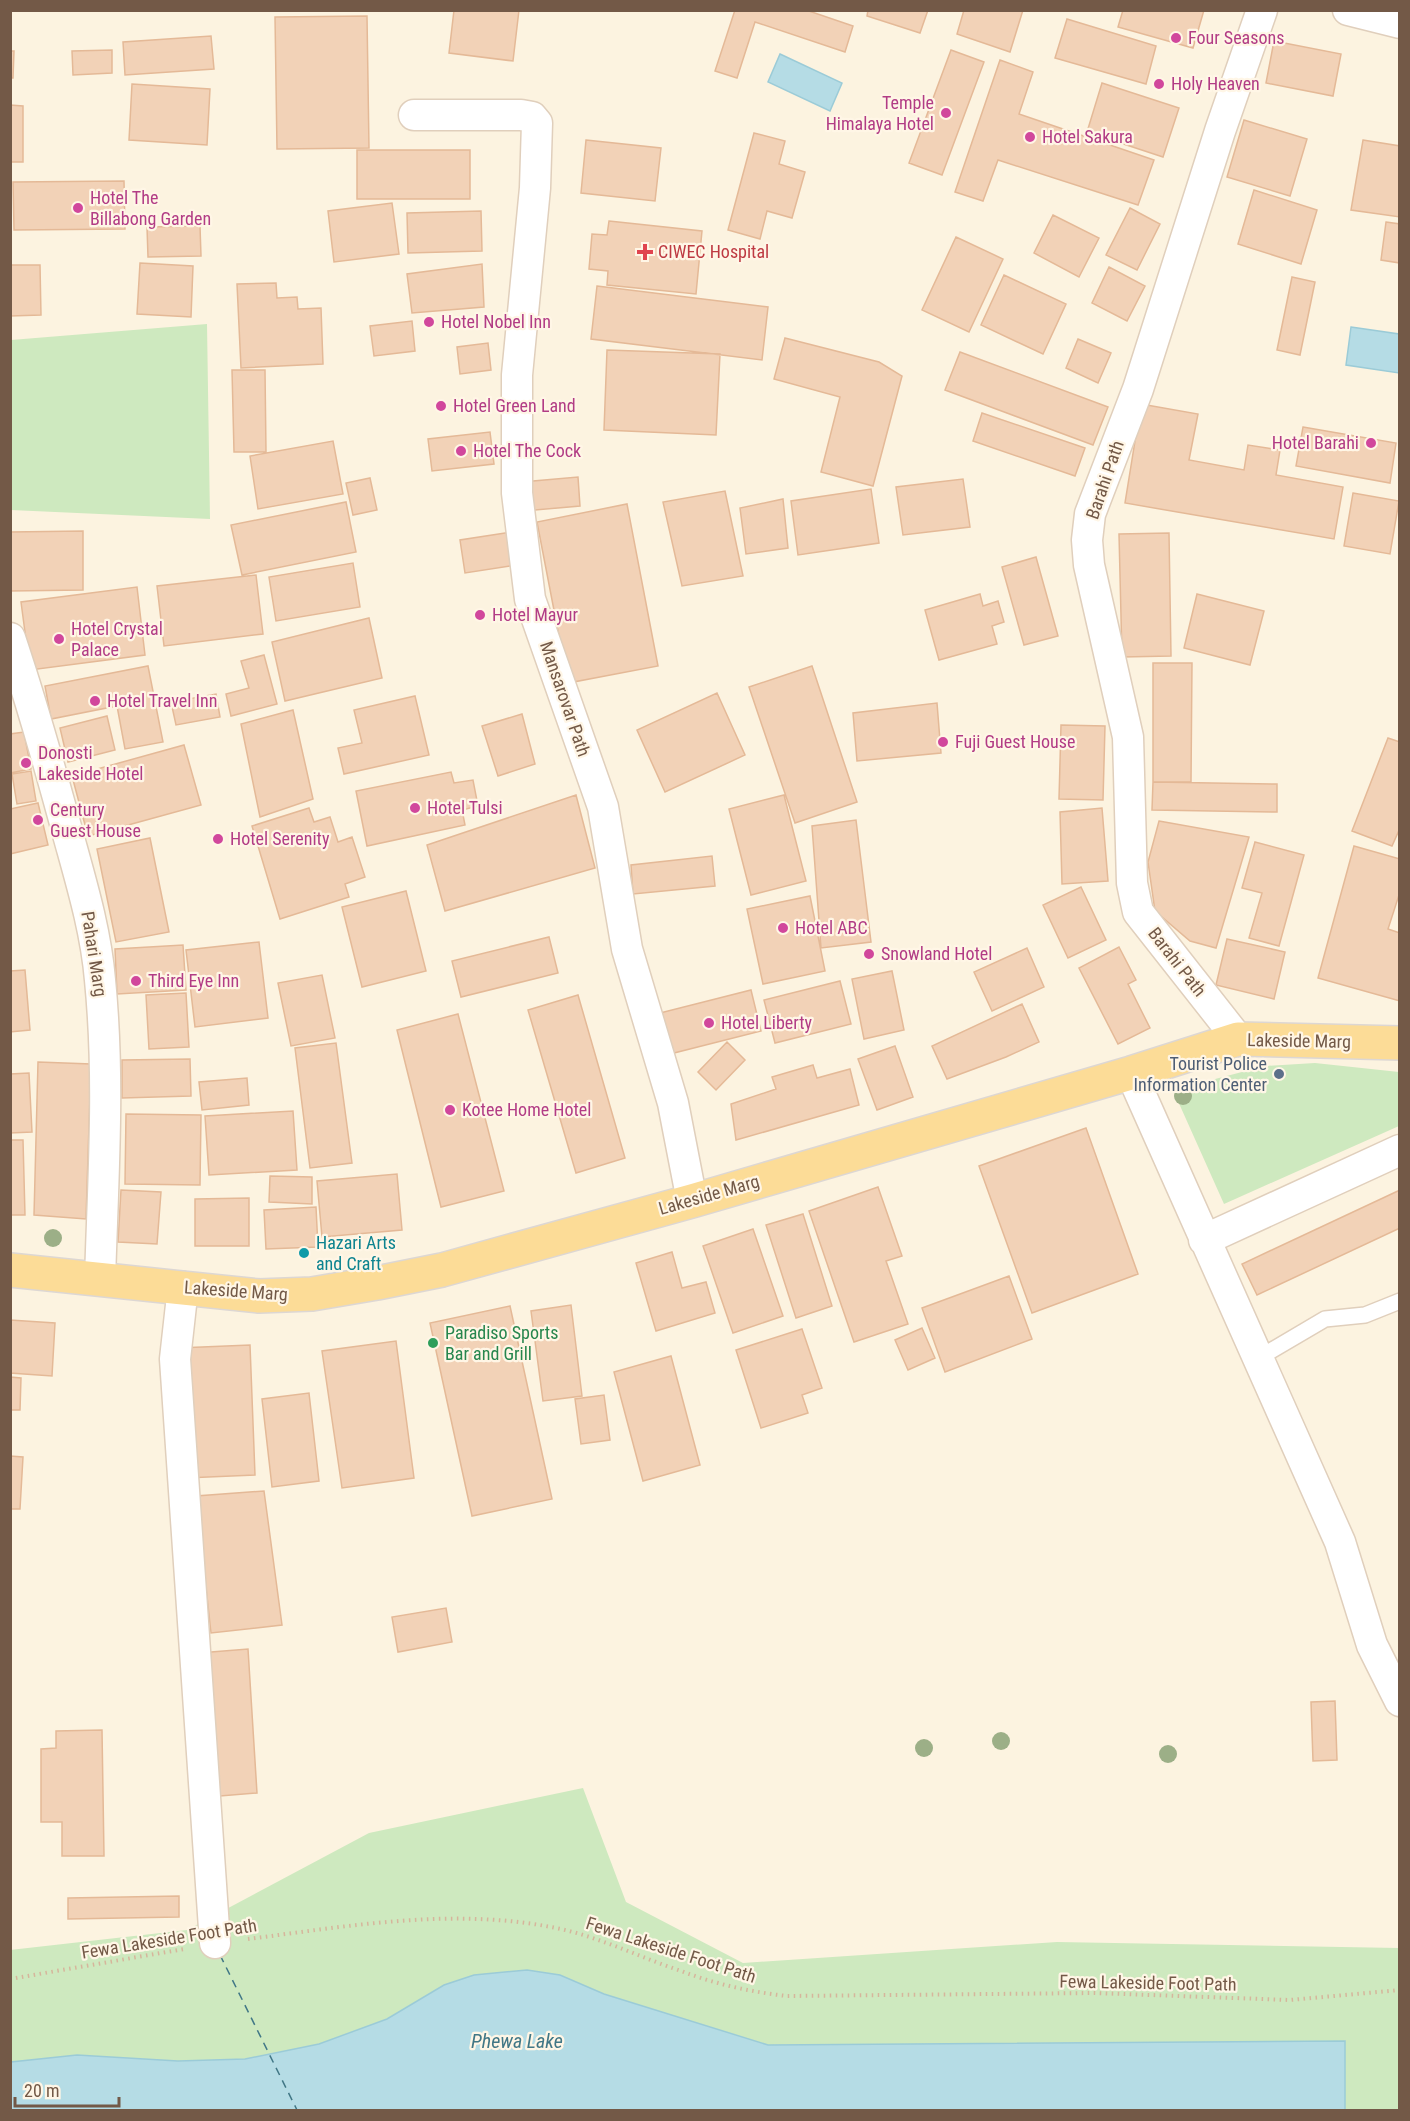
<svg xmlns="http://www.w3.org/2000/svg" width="1410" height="2121" font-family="'Roboto Condensed',sans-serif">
	<rect width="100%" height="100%" fill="#fcf3e0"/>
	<path fill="#cee9bf" d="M207,324L210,519L11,510V340Z
		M1315,1063L1399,1072V1126L1224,1204L1173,1090L1265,1066Z
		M583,1788L626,1902L743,1963L1057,1942L1399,1948V2110H1345V2041L768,2045L604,1994L560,1975L444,1985L387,2019L319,2044L245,2059L178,2061L77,2055L11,2062L10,1950L187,1930L369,1833Z"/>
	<path fill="#b5dce5" stroke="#9bcbd7" stroke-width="1.5" d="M780,54L842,83L830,111L768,82Z
		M1351,327L1399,334V373L1346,365Z
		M527,1970L560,1975L604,1994L768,2045L1345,2041V2110H11V2062L77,2055L178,2061L245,2059L319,2044L387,2019L444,1985L474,1975Z"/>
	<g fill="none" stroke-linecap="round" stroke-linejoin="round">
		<path stroke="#417786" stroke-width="1.5" stroke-dasharray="8 6" stroke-linecap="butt" d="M220,1955L297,2110"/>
	</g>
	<path fill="#f2d2b7" stroke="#e4b997" stroke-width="1.5" d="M454,10H519L513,61L449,53Z
		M735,10H806L853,26L845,52L755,22L737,78L715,71Z
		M868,10H928L920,33L867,16Z
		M964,10H1023L1010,52L957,34Z
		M1123,10H1204L1193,48L1118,27Z
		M367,16L369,148L277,149L275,17Z
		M1067,19L1156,46L1146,84L1055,58Z
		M211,36L214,69L125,75L123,42Z
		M1274,41L1341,54L1333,96L1266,83Z
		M112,50V73L73,75L72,51Z
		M951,50L984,62L942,175L909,163Z
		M10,51H14L13,78H10Z
		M1000,60L1033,72L1019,114L1154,160L1138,205L998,160L983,201L955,192Z
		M1102,83L1179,108L1163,157L1087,132Z
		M132,84L210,89L207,145L129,140Z
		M10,105L23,106V162H10Z
		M1244,120L1307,139L1290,196L1227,177Z
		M754,133L785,141L779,164L805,172L792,218L767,211L760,239L728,230Z
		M586,140L661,148L655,201L581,193Z
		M1363,140L1400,146V217L1351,210Z
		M357,150H470V199H357Z
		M124,181L125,229L14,230L13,182Z
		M1254,190L1317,210L1301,264L1238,244Z
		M392,203L399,254L334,262L328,211Z
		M1130,208L1160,224L1137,270L1106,255Z
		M481,211L482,251L408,253L407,213Z
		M1053,215L1099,238L1079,277L1034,253Z
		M609,221L702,231L696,294L607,285L608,271L589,269L592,234L607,235Z
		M1386,222L1400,224V263L1381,260Z
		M200,226L201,256L148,257L147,227Z
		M956,237L1003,259L969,332L922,310Z
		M140,263L193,266L191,317L137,314Z
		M482,264L484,307L412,313L407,274Z
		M10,265H40L41,315L10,316Z
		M1109,267L1145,286L1127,321L1092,303Z
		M1004,275L1066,304L1043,354L981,325Z
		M1292,277L1315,282L1300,355L1277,350Z
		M276,283L277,298L297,297L298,309L321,308L323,364L241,368L237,284Z
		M597,286L768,307L762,360L591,339Z
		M412,321L415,351L374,356L370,326Z
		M785,338L879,362L902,376L873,486L821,472L840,397L774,379Z
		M1078,339L1111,353L1098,383L1066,368Z
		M488,343L491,370L460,374L457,347Z
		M607,350L720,354L716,435L604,430Z
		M960,352L1108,407L1093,445L945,390Z
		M232,370H265L266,452H234Z
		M1141,404L1198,414L1189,460L1244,470L1248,445L1280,450L1276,475L1343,487L1334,539L1125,503Z
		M982,413L1085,448L1075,476L973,441Z
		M1303,427L1396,443L1390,483L1296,466Z
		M490,432L494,464L432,471L428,439Z
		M333,441L343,494L258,509L250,456Z
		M578,477L580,506L524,511L522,482Z
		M370,478L377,510L353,515L346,483Z
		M963,479L970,527L903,535L896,487Z
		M871,489L879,543L798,555L791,501Z
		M725,491L743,576L682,586L663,502Z
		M1353,493L1399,501L1390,554L1344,546Z
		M783,499L788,548L746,554L740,508Z
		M346,502L356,552L242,575L231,525Z
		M627,504L658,666L568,683L537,522Z
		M83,531V590L10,591V532Z
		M511,532L516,565L465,573L460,540Z
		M1169,533L1171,656L1122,657L1119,534Z
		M1036,557L1058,636L1024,645L1002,567Z
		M353,563L360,607L276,621L269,577Z
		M256,575L263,634L164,646L157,586Z
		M137,587L145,655L30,670L21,602Z
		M980,594L983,606L998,601L1004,622L992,626L997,644L939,660L925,610Z
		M1197,594L1264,611L1250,665L1184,648Z
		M369,618L382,678L285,701L272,642Z
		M264,655L277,704L231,716L226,694L249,688L241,661Z
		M1153,663H1192L1191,782H1153Z
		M148,666L163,742L125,749L117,706L51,719L45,686Z
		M812,666L857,802L795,823L749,687Z
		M717,693L745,755L665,792L637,730Z
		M216,694L220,717L176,725L171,702Z
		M415,696L429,755L344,774L338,748L362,743L354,710Z
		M937,703L941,753L857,761L853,713Z
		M293,710L313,799L260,817L241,724Z
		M522,714L535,764L498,776L482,726Z
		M107,716L115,750L68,762L60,728Z
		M1061,725L1105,726L1103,800L1059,799Z
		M24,732L31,769L10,773V734Z
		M1388,738L1400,742V828L1392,846L1352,831Z
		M184,745L201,805L88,836L72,776Z
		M31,771L36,801L17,804L12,774Z
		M451,772L454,783L473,780L478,806L462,810L465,825L367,846L356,791Z
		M1153,782L1277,784V812L1152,810Z
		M576,795L595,868L445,911L427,845Z
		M784,795L806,881L751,895L729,809Z
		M38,803L48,845L10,854V809Z
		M309,808L314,822L330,817L338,842L352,837L365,877L345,884L349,897L280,919L252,826Z
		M1102,808L1108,881L1062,884L1060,812Z
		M856,820L871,942L821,948L812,826Z
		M1159,821L1249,837L1216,948L1190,941L1155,911L1148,862Z
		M150,838L169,932L116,942L97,849Z
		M1255,842L1304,855L1279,946L1249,938L1262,893L1242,888Z
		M1354,846L1400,859V892L1388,929L1400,933V1001L1318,978Z
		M712,856L715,886L633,894L631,865Z
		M1081,887L1106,940L1068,958L1043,905Z
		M406,891L426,971L362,987L342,907Z
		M810,896L825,971L763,984L747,909Z
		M549,937L558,973L461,997L452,961Z
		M1227,939L1285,952L1274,999L1216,985Z
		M259,942L268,1018L195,1027L186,950Z
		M183,945L186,990L117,994L115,949Z
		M1119,947L1136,980L1128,984L1150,1028L1118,1044L1079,968Z
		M1027,948L1044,987L992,1011L974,972Z
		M25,970L30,1030L10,1032V971Z
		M892,971L904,1030L864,1039L852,979Z
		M322,975L335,1038L291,1046L278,983Z
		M840,981L851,1024L775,1043L764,1000Z
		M751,990L761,1031L666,1055L656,1014Z
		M186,993L189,1047L149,1049L146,995Z
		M578,995L625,1158L576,1173L528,1010Z
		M1022,1004L1039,1042L1006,1057L947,1079L932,1046Z
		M458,1014L504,1191L441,1207L397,1030Z
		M727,1042L745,1060L716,1090L698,1072Z
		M336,1043L352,1163L310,1168L295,1048Z
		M895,1046L913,1097L877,1110L858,1059Z
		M190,1059L191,1096L122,1098V1060Z
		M38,1062L91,1064L86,1219L34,1215Z
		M813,1065L817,1078L850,1069L859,1105L736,1140L731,1104L776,1089L772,1077Z
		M29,1073L32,1132L10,1133V1074Z
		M247,1078L249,1105L202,1110L199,1082Z
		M293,1111L297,1170L209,1175L205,1116Z
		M126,1114L201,1115L200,1185L125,1184Z
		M1086,1128L1138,1274L1032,1313L979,1166Z
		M10,1140H23L25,1215H10Z
		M397,1174L402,1230L322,1237L317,1181Z
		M270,1176L312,1177V1204L269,1202Z
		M878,1187L902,1256L886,1261L908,1324L854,1342L809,1211Z
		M121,1190L161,1192L157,1244L118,1242Z
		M1400,1190V1228L1257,1295L1242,1264Z
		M249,1198V1246H195V1199Z
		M316,1207L318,1247L266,1249L264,1210Z
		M803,1214L832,1306L796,1318L766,1225Z
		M753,1229L783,1316L733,1333L703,1246Z
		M672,1252L682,1288L706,1282L715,1313L656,1331L636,1263Z
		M1009,1276L1032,1339L945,1372L922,1308Z
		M571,1305L582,1396L543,1401L531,1311Z
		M510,1306L552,1499L472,1516L430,1323Z
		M10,1320L55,1323L52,1376L10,1373Z
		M922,1328L935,1358L908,1370L895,1340Z
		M802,1329L822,1388L802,1395L808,1413L761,1428L736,1350Z
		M396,1341L414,1478L342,1488L322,1351Z
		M250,1345L255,1475L185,1478L178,1348Z
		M671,1356L700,1465L643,1481L614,1372Z
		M10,1377L21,1378L20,1410H10Z
		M309,1393L319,1481L272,1487L262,1399Z
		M604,1395L610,1440L581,1444L575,1399Z
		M10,1456L23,1457L20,1509H10Z
		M264,1491L282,1625L211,1633L196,1496Z
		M446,1608L452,1642L398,1652L392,1617Z
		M248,1649L257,1793L208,1797L199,1653Z
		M1335,1701L1337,1760L1313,1761L1311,1702Z
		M102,1730L104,1856H62V1822H41V1749L56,1748V1731Z
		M179,1896V1917L68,1919V1898Z"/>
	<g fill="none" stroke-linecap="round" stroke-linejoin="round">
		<defs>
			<path id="lane" d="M1257,1359L1325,1319L1365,1315L1400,1301"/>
			<path id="street" d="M1348,10L1400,23
				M414,115H521L532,117L537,123L535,188L517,375V493L530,599L603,807L627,949L673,1103L692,1201
				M10,638C32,704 51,771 69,838C82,885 96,932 100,980C110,1080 103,1180 100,1280
				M1238,1039L1138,912L1132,883L1128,737L1089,565L1087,540L1090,514L1138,389L1220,131L1262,10
				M1131,1073L1340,1542L1372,1645L1400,1701
				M1204,1240L1400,1150
				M183,1287L175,1359L215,1943"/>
			<path id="primary" d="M10,1270L259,1296L312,1294L377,1283L442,1270L692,1201L1131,1073L1238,1039L1400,1043"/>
		</defs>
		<use href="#lane" stroke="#e0cfbc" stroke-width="18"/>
		<use href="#street" stroke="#e0cfbc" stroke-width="33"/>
		<use href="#primary" stroke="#ddd7d3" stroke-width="36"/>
		<path stroke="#d6b59b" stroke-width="4" stroke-dasharray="1.5 4.5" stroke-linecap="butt" d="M248,1939C350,1926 454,1907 556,1928C600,1937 639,1957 681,1971C715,1984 751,1992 787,1996L1095,1993L1290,2000L1400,1990
			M10,1979L184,1949"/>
		<use href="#lane" stroke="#fff" stroke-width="15"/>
		<use href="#street" stroke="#fff" stroke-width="30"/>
		<use href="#primary" stroke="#fcdc97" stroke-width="33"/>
	</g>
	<g fill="#9caf87">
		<circle cx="1183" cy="1096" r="9"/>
		<circle cx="53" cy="1238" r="9"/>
		<circle cx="1001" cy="1741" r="9"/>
		<circle cx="924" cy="1748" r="9"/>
		<circle cx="1168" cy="1754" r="9"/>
	</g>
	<g fill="#d1479c" stroke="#fff6e6" stroke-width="2">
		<circle cx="1176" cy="38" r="6"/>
		<circle cx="1159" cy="84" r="6"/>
		<circle cx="946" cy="113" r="6"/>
		<circle cx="1030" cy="137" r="6"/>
		<circle cx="78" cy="208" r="6"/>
		<circle cx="429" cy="322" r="6"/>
		<circle cx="441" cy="406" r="6"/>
		<circle cx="1371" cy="443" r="6"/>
		<circle cx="461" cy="451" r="6"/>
		<circle cx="480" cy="615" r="6"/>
		<circle cx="59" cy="639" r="6"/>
		<circle cx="95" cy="701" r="6"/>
		<circle cx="943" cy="742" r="6"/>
		<circle cx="26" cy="763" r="6"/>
		<circle cx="415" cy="808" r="6"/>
		<circle cx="38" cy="820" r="6"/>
		<circle cx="218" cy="839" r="6"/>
		<circle cx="783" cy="928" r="6"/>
		<circle cx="869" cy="954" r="6"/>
		<circle cx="136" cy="981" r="6"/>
		<circle cx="709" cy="1023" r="6"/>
		<circle cx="450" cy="1110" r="6"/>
	</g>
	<path fill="#e0444e" stroke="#fff6e6" stroke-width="2" d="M642 243h6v6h6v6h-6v6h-6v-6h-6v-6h6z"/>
	<circle fill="#5c6f8a" stroke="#fff6e6" stroke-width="2" cx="1279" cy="1074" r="6"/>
	<circle fill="#0f9aa8" stroke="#fff6e6" stroke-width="2" cx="304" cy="1253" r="6"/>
	<circle fill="#2e9e5b" stroke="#fff6e6" stroke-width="2" cx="433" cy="1343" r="6"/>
	<g text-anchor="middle" stroke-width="4.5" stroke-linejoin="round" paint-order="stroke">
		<g font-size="18" fill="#b23c85" stroke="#fff6e6" text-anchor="start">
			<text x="1188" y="44">Four Seasons</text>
			<text x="1171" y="90">Holy Heaven</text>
			<text x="934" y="109" text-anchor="end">Temple<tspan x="934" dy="21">Himalaya Hotel</tspan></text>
			<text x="1042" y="143">Hotel Sakura</text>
			<text x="90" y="204">Hotel The<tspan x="90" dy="21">Billabong Garden</tspan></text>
			<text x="441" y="328">Hotel Nobel Inn</text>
			<text x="453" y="412">Hotel Green Land</text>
			<text x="1359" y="449" text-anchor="end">Hotel Barahi</text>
			<text x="473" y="457">Hotel The Cock</text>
			<text x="492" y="621">Hotel Mayur</text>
			<text x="71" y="635">Hotel Crystal<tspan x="71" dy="21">Palace</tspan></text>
			<text x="107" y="707">Hotel Travel Inn</text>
			<text x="955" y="748">Fuji Guest House</text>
			<text x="38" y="759">Donosti<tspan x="38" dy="21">Lakeside Hotel</tspan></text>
			<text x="427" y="814">Hotel Tulsi</text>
			<text x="50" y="816">Century<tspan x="50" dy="21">Guest House</tspan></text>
			<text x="230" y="845">Hotel Serenity</text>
			<text x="795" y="934">Hotel ABC</text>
			<text x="881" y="960">Snowland Hotel</text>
			<text x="148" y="987">Third Eye Inn</text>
			<text x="721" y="1029">Hotel Liberty</text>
			<text x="462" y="1116">Kotee Home Hotel</text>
		</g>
		<g font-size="18" fill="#be3a42" stroke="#fff6e6" text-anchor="start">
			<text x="658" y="258">CIWEC Hospital</text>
		</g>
		<g font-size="18" fill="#735947" stroke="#fff6e6">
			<text transform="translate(1105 480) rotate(-71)" y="6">Barahi Path</text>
			<text transform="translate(565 699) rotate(71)" y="6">Mansarovar Path</text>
			<text transform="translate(94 954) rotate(81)" y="6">Pahari Marg</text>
			<text transform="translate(1177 962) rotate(52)" y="6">Barahi Path</text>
			<text transform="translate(1299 1041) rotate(1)" y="6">Lakeside Marg</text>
			<text transform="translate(709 1195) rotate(-16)" y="6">Lakeside Marg</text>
			<text transform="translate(236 1291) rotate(4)" y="6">Lakeside Marg</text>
			<text transform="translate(169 1939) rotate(-9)" y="6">Fewa Lakeside Foot Path</text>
			<text transform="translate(671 1950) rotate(18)" y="6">Fewa Lakeside Foot Path</text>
			<text transform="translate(1148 1983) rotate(1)" y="6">Fewa Lakeside Foot Path</text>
		</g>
		<g font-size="18" fill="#4e5e75" stroke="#fff6e6" text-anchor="end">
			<text x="1267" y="1070">Tourist Police<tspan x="1267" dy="21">Information Center</tspan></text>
		</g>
		<g font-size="18" fill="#0d838f" stroke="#fff6e6" text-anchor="start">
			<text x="316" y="1249">Hazari Arts<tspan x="316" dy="21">and Craft</tspan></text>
		</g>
		<g font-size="18" fill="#27864d" stroke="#fff6e6" text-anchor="start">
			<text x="445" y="1339">Paradiso Sports<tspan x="445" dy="21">Bar and Grill</tspan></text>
		</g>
		<g font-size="20" font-style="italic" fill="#417786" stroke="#fff6e6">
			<text x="517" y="2048">Phewa Lake</text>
		</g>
	</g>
	<rect width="1410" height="2121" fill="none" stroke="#735947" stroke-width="24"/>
	<path d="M15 2097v9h104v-9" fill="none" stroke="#735947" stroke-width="3"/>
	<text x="24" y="2097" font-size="18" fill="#735947" stroke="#fff6e6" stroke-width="4.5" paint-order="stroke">20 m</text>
</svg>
